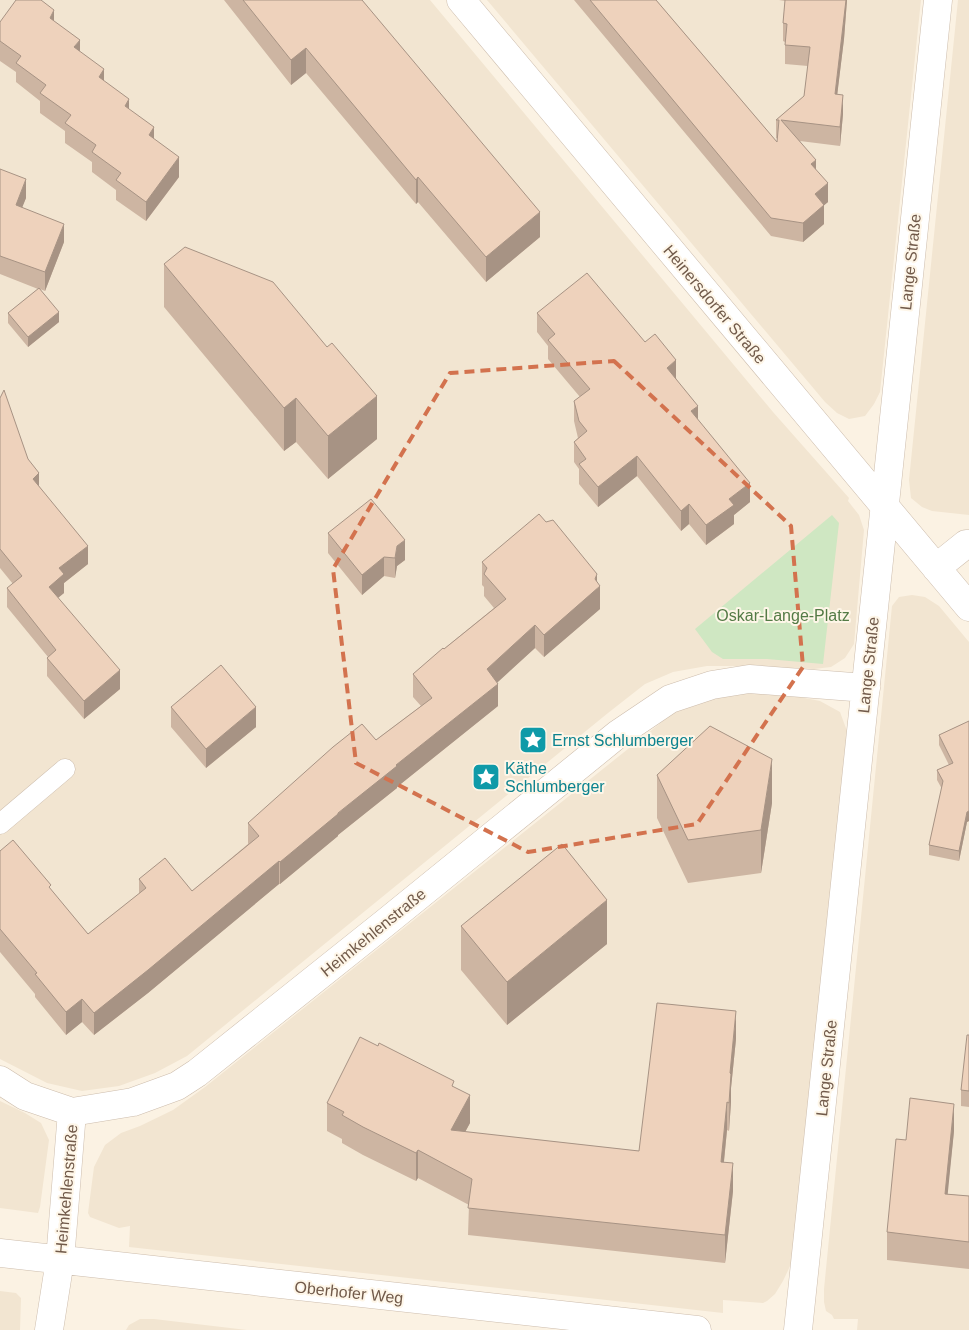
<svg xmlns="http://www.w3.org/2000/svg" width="969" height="1330" font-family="Helvetica,sans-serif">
	<rect width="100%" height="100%" fill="#fbf2e3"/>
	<path fill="#f2e5d1" d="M0,0H430L773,412L849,498L848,501L859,515L864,530L854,644L845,658L831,667L814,669L746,666H707L673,672L645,684L608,713L187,1056L155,1073L119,1086L82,1091L47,1083L0,1059Z
		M487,0H921L880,392L874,404L865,416L849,419L837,413L825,402Z
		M958,0H969V515L932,511L922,507L911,498L909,480Z
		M912,595L925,597L939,606L969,642V1330H857L858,1319H834L832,1315L826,1311L824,1302V1289L892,606L899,597Z
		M749,693L800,697L820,701L840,712L847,731L791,1264L783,1281L775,1294L767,1301L763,1303L723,1300V1313L129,1247L130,1226L119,1228L90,1217L88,1213L94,1167L105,1145L121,1133L140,1126L173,1110L205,1087L673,713L710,699Z
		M0,1101L25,1113L41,1123L49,1140L40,1207L38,1213L0,1208Z
		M0,1291L16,1293L21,1298L20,1330H0Z
		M140,1319H154L247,1330H126L129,1325Z"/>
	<path fill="#cfe7c2" d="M832,515L839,523L823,664L767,659H723L712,652L695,629Z"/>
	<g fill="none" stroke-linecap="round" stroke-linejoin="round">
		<defs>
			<path id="lane" d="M0,824L65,769"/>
			<path id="street" d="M461,0L969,607
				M936,568L966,544H969
				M0,1080L25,1096L72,1112
				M0,1253L697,1330
				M49,1330L60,1260L72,1112L133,1102L177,1086L197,1073L385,923L618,734L670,699L712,685L749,679L866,688
				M798,1330L938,0"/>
		</defs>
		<use href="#lane" stroke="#cdbdad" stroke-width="21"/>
		<use href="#street" stroke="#cdbdad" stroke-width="29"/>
		<use href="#lane" stroke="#fff" stroke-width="20"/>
		<use href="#street" stroke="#fff" stroke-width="28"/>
	</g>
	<path fill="#cdb5a2" d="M224,0H362L540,237L486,282L418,202L416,204L306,73L291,85Z
		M574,0H656L777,142L778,139L776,138V120L804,96L808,66L785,64V42L783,41V23L785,1L779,0H847L844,39L837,95L843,114L840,146L800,141L816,170L828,202L824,205V224L803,242L771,236Z
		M54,21L104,81L154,139L179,177L146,221L116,200V190L92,172V162L65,143V131L40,113V101L16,82V72L0,61V22Z
		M0,169L26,198L22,207L64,242L45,291L40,289L59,322L28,347L8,323V313L38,289L0,274Z
		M164,264L377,439L328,479L296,442L284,451L164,307Z
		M537,313L676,378L698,420L750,502L734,515V524L706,545L689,524L681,531L637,476L598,507L579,484V469L574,462V442L578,438L574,421V401L580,397L548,359V346L537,332Z
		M0,398L39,486L88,564L64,583V593L58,598L120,689L84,719L47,676V658L48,657L7,607V588L13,584L0,568Z
		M328,533L405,560L397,566L395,578L384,576L362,595L328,553Z
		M482,562L597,582L600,609L544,657L535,648L497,682L498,706L397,787V788L338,835V836L280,884H279L148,993L94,1035L82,1022L66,1035L35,997V994L0,952V851L51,890L88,934L139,894V879L192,891L248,844V823L376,740L421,706L413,697V674L494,608L484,596V587L482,585Z
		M171,707L256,727L206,768L171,727Z
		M969,721V821L967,822L959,861L929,855V845L942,789L937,780V770L949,765L939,745V735Z
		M657,775L772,803L761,873L688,883L657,818Z
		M461,926L607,944L507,1025L461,970Z
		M969,1035V1107L961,1106V1090Z
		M736,1039L731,1088V1102L729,1131L727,1130L724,1162L733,1191L725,1263L468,1235L469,1205L418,1178L416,1181L363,1155L342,1143V1139L327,1131V1103L378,1046L454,1087L470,1123L465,1132L639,1151Z
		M954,1131L947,1194L969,1196V1269L887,1260V1232L906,1140Z"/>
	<path fill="#a79384" d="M846,0H847L844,39L835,113V94Z
		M54,10V30L50,18Z
		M80,40V60L74,47Z
		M306,48V73L291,85V60Z
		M104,69V89L99,77Z
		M843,95V114L840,146V127Z
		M129,99V119L125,106Z
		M154,127V147L149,135Z
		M179,157V177L146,221V202Z
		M816,160V179L811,164Z
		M418,177V202L416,204V180Z
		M26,179V198L16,223V205Z
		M828,183V202L815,213V194Z
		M824,205V224L803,242V223Z
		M540,212V237L486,282V257Z
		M64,224V242L45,291V272Z
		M59,312V322L28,347V337Z
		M676,360V380L667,368Z
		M377,396V439L328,479V436Z
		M296,398V442L284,451V408Z
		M698,406V426L691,411Z
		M637,456V476L598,507V487Z
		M39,473V492L33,479Z
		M750,483V502L734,515V524L706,545V525L729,499Z
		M689,504V524L681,531V511Z
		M405,540V560L397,566L395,578V558L397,546Z
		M88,546V564L64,583V593L49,605V587L59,568Z
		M384,557V576L362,595V575Z
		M597,574V589L600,586V609L544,657V635L595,579Z
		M535,625V648L487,692V669Z
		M120,670V689L84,719V701Z
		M498,684V706L397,787V788L338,835V836L280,884V862L396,765Z
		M256,707V727L206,768V749Z
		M772,759V803L761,873V830Z
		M969,811V821L967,822L959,861V851L967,812Z
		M279,861V884L148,993L94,1035V1013Z
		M607,900V944L507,1025V982Z
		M82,999V1022L66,1035V1012Z
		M736,1011V1039L731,1088V1102L729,1131L730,1073Z
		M470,1095V1123L451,1158V1130Z
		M727,1102V1130L721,1190V1162Z
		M954,1104V1131L945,1221V1194Z
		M418,1150V1178L416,1181V1153Z
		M733,1163V1191L725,1263V1235Z"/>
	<path fill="#eed2bc" stroke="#a79384" d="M16,0H41L54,10L50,18L80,40L74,47L104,69L99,77L129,99L125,106L154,127L149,135L179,157L146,202L116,180L121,173L92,152L96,145L65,123L71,115L40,93L46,85L16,63L21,56L0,41V22Z
		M243,0H362L540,212L486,257L418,177L416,180L306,48L291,60Z
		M590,0H656L777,142L779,120H776L804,96L810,47L785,45L787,24L783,23L785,0H846L835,94L843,95L840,127L781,120L816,160L811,164L828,183L815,194L824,205L803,223L771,218Z
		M0,169L26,179L16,205L64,224L45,272L0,256Z
		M185,247L273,282L327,347L332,343L377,396L328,436L296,398L284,408L164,264Z
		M587,273L645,342L655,334L676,360L667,368L698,406L691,411L750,483L729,499L734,505L706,525L689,504L681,511L637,456L598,487L579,464L586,459L574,442L587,431L579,421L574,401L590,389L548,340L555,334L537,313Z
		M39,288L59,312L28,337L8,313Z
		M4,390L28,459L39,473L33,479L88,546L59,568L64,574L49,587L120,670L84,701L47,658L56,650L7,588L22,576L0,549V398Z
		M371,499L405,540L397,546L395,558L384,557L362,575L328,533Z
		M539,514L546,522L553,520L597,574L595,579L600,586L544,635L535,625L487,669L498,684L396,765L397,766L338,813V814L280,862L279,861L148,970L94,1013L82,999L66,1012L35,974L37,973L0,929V851L13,840L51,885L49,887L88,934L146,888L139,879L165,858L192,891L259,836L248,823L333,747L362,724L376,740L432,698L413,674L443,648L444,649L506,599L484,574L487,568L482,562Z
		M221,665L256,707L206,749L171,707Z
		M969,721V811L967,812L959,851L929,845L943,781L937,770L953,763L939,735Z
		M710,726L772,759L761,830L688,840L657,775Z
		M562,844L607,900L507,982L461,926Z
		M657,1003L736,1011L730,1073L731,1074L729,1103L727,1102L721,1162L733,1163L725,1235L468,1208L472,1179L418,1150L416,1153L363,1127L342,1115L344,1112L327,1103L360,1037L378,1046L379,1043L454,1081L452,1086L470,1095L451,1130L639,1151Z
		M967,1035H969V1091L961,1090Z
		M910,1098L954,1104L945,1194L969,1196V1242L887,1232L896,1139L906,1140Z"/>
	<path fill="none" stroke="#d3724e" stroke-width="4" stroke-dasharray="10 6" stroke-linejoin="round" d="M614,361L791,526L803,667L697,824L528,852L356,763L333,569L450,373Z"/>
	<defs>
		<symbol id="sight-square" viewBox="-11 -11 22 22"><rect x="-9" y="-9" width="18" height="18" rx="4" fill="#0f9aa8" stroke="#fef6e8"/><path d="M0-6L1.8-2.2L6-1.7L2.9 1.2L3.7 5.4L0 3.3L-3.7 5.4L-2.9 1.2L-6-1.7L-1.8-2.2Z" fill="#fff"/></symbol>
	</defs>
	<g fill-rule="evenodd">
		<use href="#sight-square" x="517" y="724" width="32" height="32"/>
		<use href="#sight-square" x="470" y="761" width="32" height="32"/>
	</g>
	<g text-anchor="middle" stroke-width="4" stroke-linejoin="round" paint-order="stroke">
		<g font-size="16" fill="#715a4a" stroke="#fef6e8">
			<text transform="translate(910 262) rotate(-84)" y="6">Lange Straße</text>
			<text transform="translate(715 304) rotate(50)" y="6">Heinersdorfer Straße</text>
			<text transform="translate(868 665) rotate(-84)" y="6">Lange Straße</text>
			<text transform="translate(373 932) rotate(-39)" y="6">Heimkehlenstraße</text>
			<text transform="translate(826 1068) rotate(-84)" y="6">Lange Straße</text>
			<text transform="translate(66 1189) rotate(-85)" y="6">Heimkehlenstraße</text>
			<text transform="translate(349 1292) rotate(6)" y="6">Oberhofer Weg</text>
		</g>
		<g font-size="16" fill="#547b46" stroke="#fef6e8">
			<text x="783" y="621">Oskar-Lange-Platz</text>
		</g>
		<g font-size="16" fill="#0d838f" stroke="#fef6e8" text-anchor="start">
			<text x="552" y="746">Ernst Schlumberger</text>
			<text x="505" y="774">Käthe<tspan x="505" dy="18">Schlumberger</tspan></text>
		</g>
	</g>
</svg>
